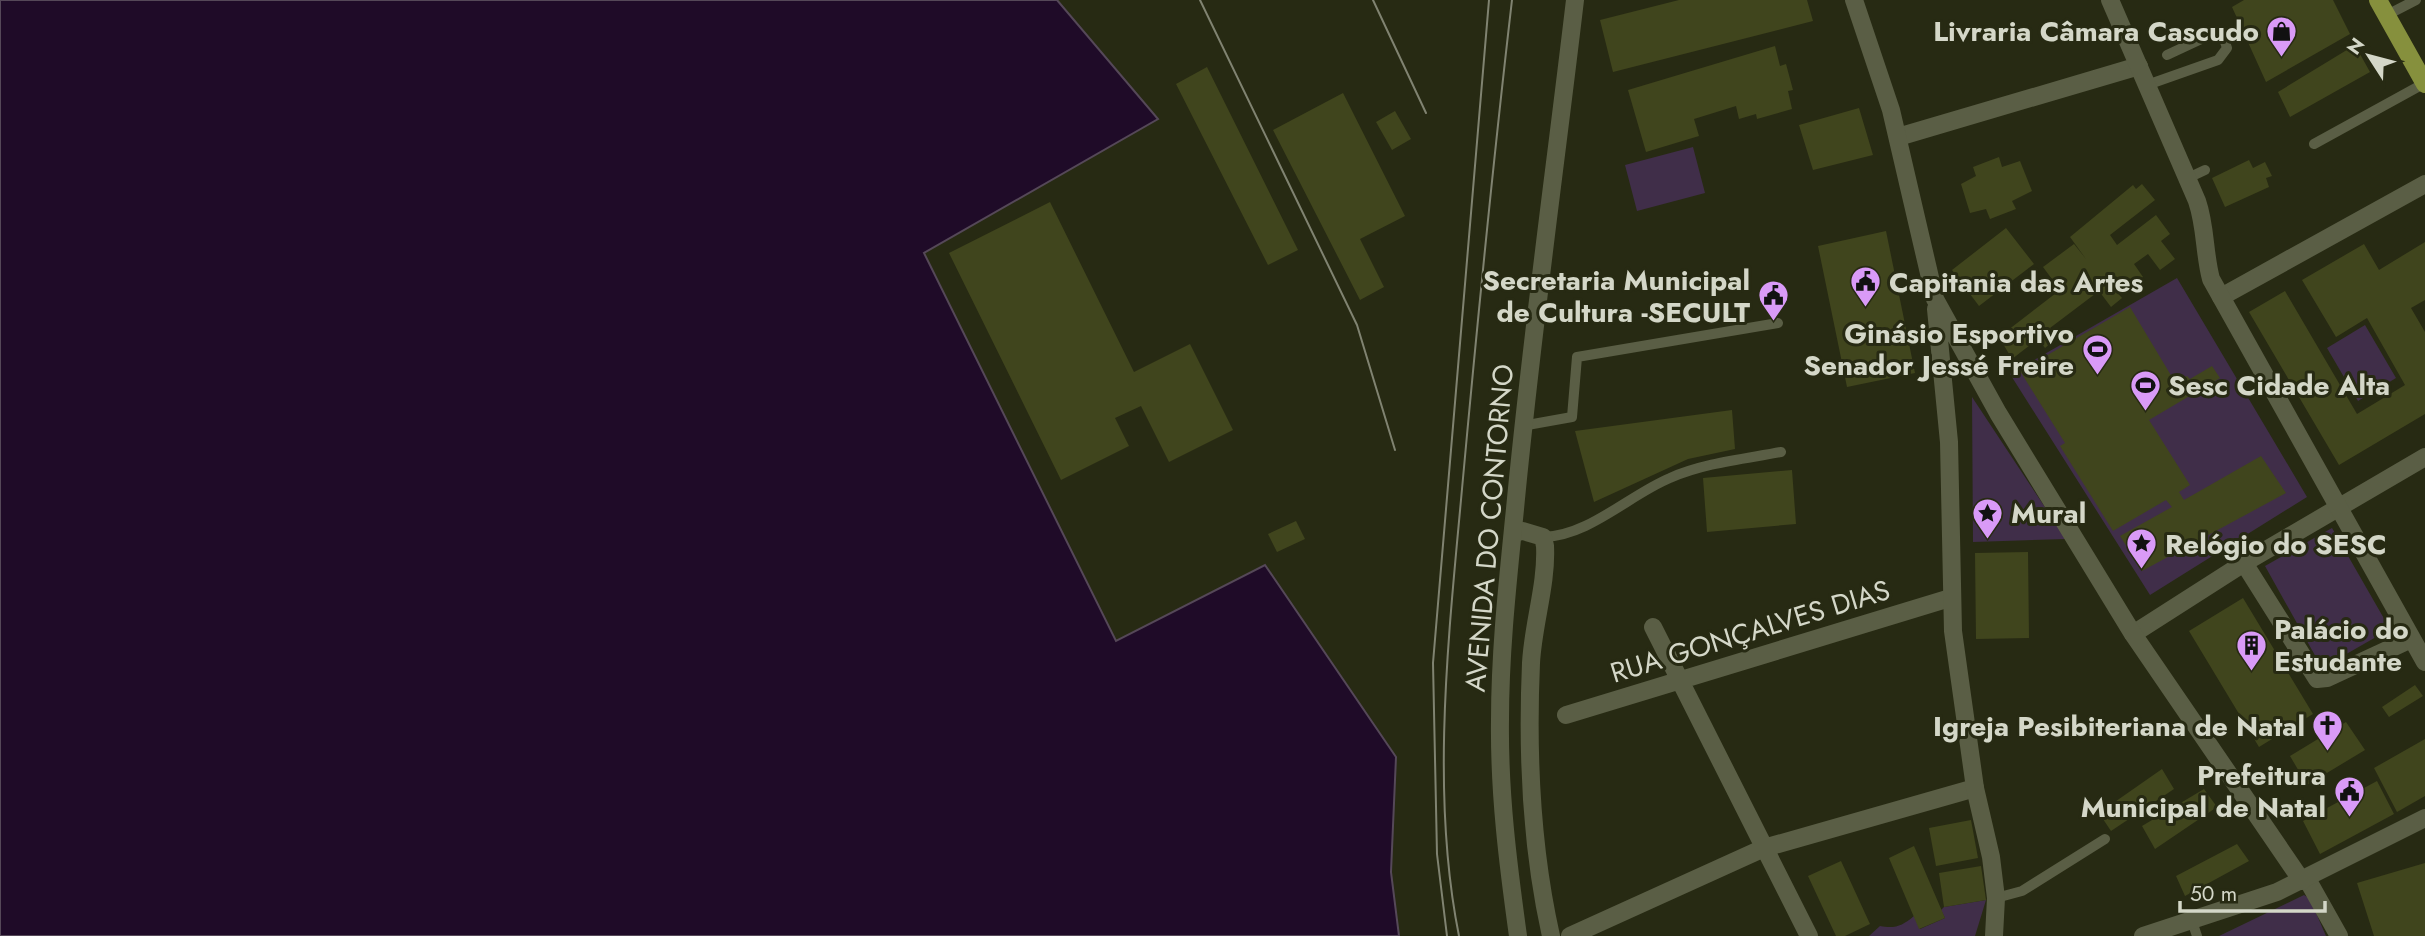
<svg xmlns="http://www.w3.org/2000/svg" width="2425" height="936" font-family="Jost,sans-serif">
	<rect width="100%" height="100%" fill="#272a13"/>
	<path fill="#402e49" d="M1693,147L1705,193L1637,211L1625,165Z
		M2177,278L2307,497L2150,595L2010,374Z
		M2365,325L2396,378L2358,401L2327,348Z
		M1972,397L2066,539L1973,542Z
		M2332,528L2390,629L2322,668L2265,566Z
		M2304,895L2310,899L2326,936H2219Z
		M1986,900L1975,936H1869L1880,926C1895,929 1902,926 1914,916L1920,929L1945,918L1941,910L1944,907Z"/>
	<path fill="#1f0b28" stroke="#554858" stroke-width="2" d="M0,0H1057L1158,119L924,253L1116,641L1265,565L1396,757L1391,872L1399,936H0Z"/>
	<path fill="#40451d" d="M1679,0H1807L1813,21L1613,72L1600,20Z
		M2244,0H2333L2350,34L2266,82L2232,7Z
		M2355,45L2370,72L2290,117L2278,92Z
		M1775,46L1780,66L1786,64L1793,90L1788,91L1792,109L1757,119L1756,114L1739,119L1736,106L1694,119L1699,136L1646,152L1628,90Z
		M1207,67L1298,250L1268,265L1176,84Z
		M1343,93L1405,216L1360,239L1384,287L1360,300L1273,130Z
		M1859,108L1873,155L1813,170L1799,125Z
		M1395,111L1411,139L1392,150L1376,122Z
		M1999,157L2002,167L2020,161L2032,191L2012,201L2016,209L1990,219L1986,209L1970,213L1961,184L1976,176L1973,167Z
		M2249,160L2253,168L2265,162L2272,176L2266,178L2269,187L2225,207L2212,178Z
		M2142,184L2155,200L2110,235L2117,245L2156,215L2170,234L2161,241L2175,259L2160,270L2148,254L2134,264L2143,277L2131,287L2126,281L2115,290L2122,298L2111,307L2099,291L2050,328L2057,338L2045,348L2038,339L2012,359L1999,337L2060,290L2043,267L2074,244L2086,259L2070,237L2133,185L2136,189Z
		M1050,202L1134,372L1190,344L1233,430L1169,462L1141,406L1115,418L1129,446L1061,480L949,253Z
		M2006,228L2034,264L1979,306L1952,270Z
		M1886,231L1915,373L1847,387L1818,246Z
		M2425,242V300L2411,308L2425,332V414L2339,465L2249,312L2285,291L2357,414L2405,385L2367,318L2336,337L2302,280L2364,244L2379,270Z
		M2130,307L2175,382L2187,376L2190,379L2212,366L2220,378L2149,420L2190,485L2179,492L2184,500L2261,456L2286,493L2142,571L2120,536L2172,507L2166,500L2113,531L2060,446L2065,443L2020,371Z
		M1732,410L1735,449L1688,459L1594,502L1575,431Z
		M1792,470L1796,524L1707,532L1703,478Z
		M1296,521L1305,539L1277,552L1268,534Z
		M2028,552L2029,638L1976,639L1975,553Z
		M2243,598L2313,714L2259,747L2189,631Z
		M2415,685L2423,696L2389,717L2382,707Z
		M2346,722L2365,750L2307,785L2290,756Z
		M2425,739V796L2397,812L2374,768Z
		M2162,769L2174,789L2111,831L2099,813Z
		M2377,781L2394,814L2320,854L2303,821Z
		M2204,789L2217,807L2155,849L2142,826Z
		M1971,820L1978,858L1936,866L1929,828Z
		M2237,844L2249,861L2185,896L2176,876Z
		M1914,846L1945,918L1919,929L1889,858Z
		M1841,861L1870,924L1845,936H1836L1808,876Z
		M2425,863V936H2374L2357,883Z
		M1981,866L1986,900L1944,907L1939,873Z"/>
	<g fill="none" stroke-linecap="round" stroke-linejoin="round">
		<path stroke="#5a5e45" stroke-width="10" d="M2387,15L2416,0
			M2147,85L2218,60L2227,48L2223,36L2212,34L2167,55
			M2314,144L2425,83
			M2188,178L2205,170
			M1522,426L1572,417L1577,357L1778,323
			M1543,537C1589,536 1629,495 1670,478C1704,463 1744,459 1781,452
			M1996,898L2022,891L2105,839
			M2192,921L2197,936"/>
		<path stroke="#5a5e45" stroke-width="18" d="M1898,137L2139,66
			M2221,297L2425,184
			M1513,533L1523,531L1543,537L1545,546C1547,584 1533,624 1531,663C1527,754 1531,847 1551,936
			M2244,563L2317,679L2327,678L2411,639
			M1653,627L1809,936
			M2133,634L2244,563L2425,457
			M1566,715L1950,598
			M2307,879L2339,936
			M1570,936L1764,848L1975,788"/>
		<path stroke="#5a5e45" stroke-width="18" d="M1854,0L1891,110L1935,299L1998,413L2133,634L2302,881
			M2110,0L2197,201C2206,227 2204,253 2211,279L2425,662
			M1936,309L1949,442L1953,631L1975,788L1991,857L1996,898L1994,936
			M1518,936C1508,864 1499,793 1500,720C1500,650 1508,579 1515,509C1531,339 1555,170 1575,0
			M2143,936L2277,892L2425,818"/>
		<path stroke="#86903d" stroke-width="18" d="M2378,0L2425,84"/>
		<path stroke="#808371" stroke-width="2" d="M1200,0L1357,325L1395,450
			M1373,0L1426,113
			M1447,936L1437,854L1433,663L1489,0
			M1459,936C1430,793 1449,632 1462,489C1477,325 1493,163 1512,0"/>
	</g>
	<defs>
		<symbol id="shop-pin" viewBox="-11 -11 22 30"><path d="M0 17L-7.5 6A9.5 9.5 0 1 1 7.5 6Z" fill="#d99af7" stroke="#272a13"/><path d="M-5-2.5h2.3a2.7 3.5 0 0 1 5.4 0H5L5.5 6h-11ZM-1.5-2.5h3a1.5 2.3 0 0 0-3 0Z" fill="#111"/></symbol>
		<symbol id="civic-pin" viewBox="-11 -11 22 30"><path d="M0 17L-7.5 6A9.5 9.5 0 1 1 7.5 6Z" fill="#d99af7" stroke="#272a13"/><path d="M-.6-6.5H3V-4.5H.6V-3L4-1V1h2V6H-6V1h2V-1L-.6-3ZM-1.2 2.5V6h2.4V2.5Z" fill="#111"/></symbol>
		<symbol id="stadium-pin" viewBox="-11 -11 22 30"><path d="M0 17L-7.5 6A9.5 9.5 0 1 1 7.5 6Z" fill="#d99af7" stroke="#272a13"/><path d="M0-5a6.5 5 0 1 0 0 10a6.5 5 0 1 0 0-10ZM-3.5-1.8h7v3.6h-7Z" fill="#111"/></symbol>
		<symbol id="sight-pin" viewBox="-11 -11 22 30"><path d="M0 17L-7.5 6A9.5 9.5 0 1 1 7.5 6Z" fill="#d99af7" stroke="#272a13"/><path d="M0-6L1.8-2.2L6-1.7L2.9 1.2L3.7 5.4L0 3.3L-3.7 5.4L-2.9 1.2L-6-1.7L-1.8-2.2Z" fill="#111"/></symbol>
		<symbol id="building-pin" viewBox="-11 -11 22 30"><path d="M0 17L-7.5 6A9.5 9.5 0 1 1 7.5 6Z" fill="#d99af7" stroke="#272a13"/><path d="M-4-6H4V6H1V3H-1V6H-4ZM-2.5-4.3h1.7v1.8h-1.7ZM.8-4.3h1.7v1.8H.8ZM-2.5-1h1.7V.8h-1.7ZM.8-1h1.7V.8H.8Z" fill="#111"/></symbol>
		<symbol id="church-pin" viewBox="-11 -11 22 30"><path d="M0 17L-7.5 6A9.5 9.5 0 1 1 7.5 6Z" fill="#d99af7" stroke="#272a13"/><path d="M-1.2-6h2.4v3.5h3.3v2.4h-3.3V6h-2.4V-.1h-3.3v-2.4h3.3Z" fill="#111"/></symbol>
	</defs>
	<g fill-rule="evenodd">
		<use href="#shop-pin" x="2264" y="14" width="35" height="47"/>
		<use href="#civic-pin" x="1848" y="264" width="35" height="47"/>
		<use href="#civic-pin" x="1756" y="278" width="35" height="47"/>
		<use href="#stadium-pin" x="2080" y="332" width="35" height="47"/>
		<use href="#stadium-pin" x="2128" y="368" width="35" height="47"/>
		<use href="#sight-pin" x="1970" y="496" width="35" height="47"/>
		<use href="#sight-pin" x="2124" y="526" width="35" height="47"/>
		<use href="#building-pin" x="2234" y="628" width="35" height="47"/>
		<use href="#church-pin" x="2310" y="708" width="35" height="47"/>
		<use href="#civic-pin" x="2332" y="774" width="35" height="47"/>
	</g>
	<g text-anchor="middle" stroke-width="6" stroke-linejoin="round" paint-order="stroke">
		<g font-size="28" font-weight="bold" fill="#d4d7c8" stroke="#272a13" text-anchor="end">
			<text x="2259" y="41">Livraria Câmara Cascudo</text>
			<text x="1750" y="290">Secretaria Municipal<tspan x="1750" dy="32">de Cultura -SECULT</tspan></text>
			<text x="1889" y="292" text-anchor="start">Capitania das Artes</text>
			<text x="2074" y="343">Ginásio Esportivo<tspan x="2074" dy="32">Senador Jessé Freire</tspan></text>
			<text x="2168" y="395" text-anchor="start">Sesc Cidade Alta</text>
			<text x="2011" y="523" text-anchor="start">Mural</text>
			<text x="2165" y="554" text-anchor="start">Relógio do SESC</text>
			<text x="2274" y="639" text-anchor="start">Palácio do<tspan x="2274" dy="32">Estudante</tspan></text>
			<text x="2305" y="736">Igreja Pesibiteriana de Natal</text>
			<text x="2326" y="785">Prefeitura<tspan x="2326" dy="32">Municipal de Natal</tspan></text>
		</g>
		<g font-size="28" fill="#d4d7c8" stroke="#272a13">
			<text transform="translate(1489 528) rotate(-85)" y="10">AVENIDA DO CONTORNO</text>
			<text transform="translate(1750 631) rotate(-17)" y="10">RUA GONÇALVES DIAS</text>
		</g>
	</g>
	<g transform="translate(2369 56) rotate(306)" stroke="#272a13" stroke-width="5" paint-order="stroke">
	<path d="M0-5L12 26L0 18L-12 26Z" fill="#d4d7c8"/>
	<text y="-10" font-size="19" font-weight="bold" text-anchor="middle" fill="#d4d7c8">N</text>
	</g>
	<path d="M2180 901v10h145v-10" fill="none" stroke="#d4d7c8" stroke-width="3.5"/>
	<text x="2190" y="901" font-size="21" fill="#d4d7c8" stroke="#272a13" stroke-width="5" paint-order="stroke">50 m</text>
</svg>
